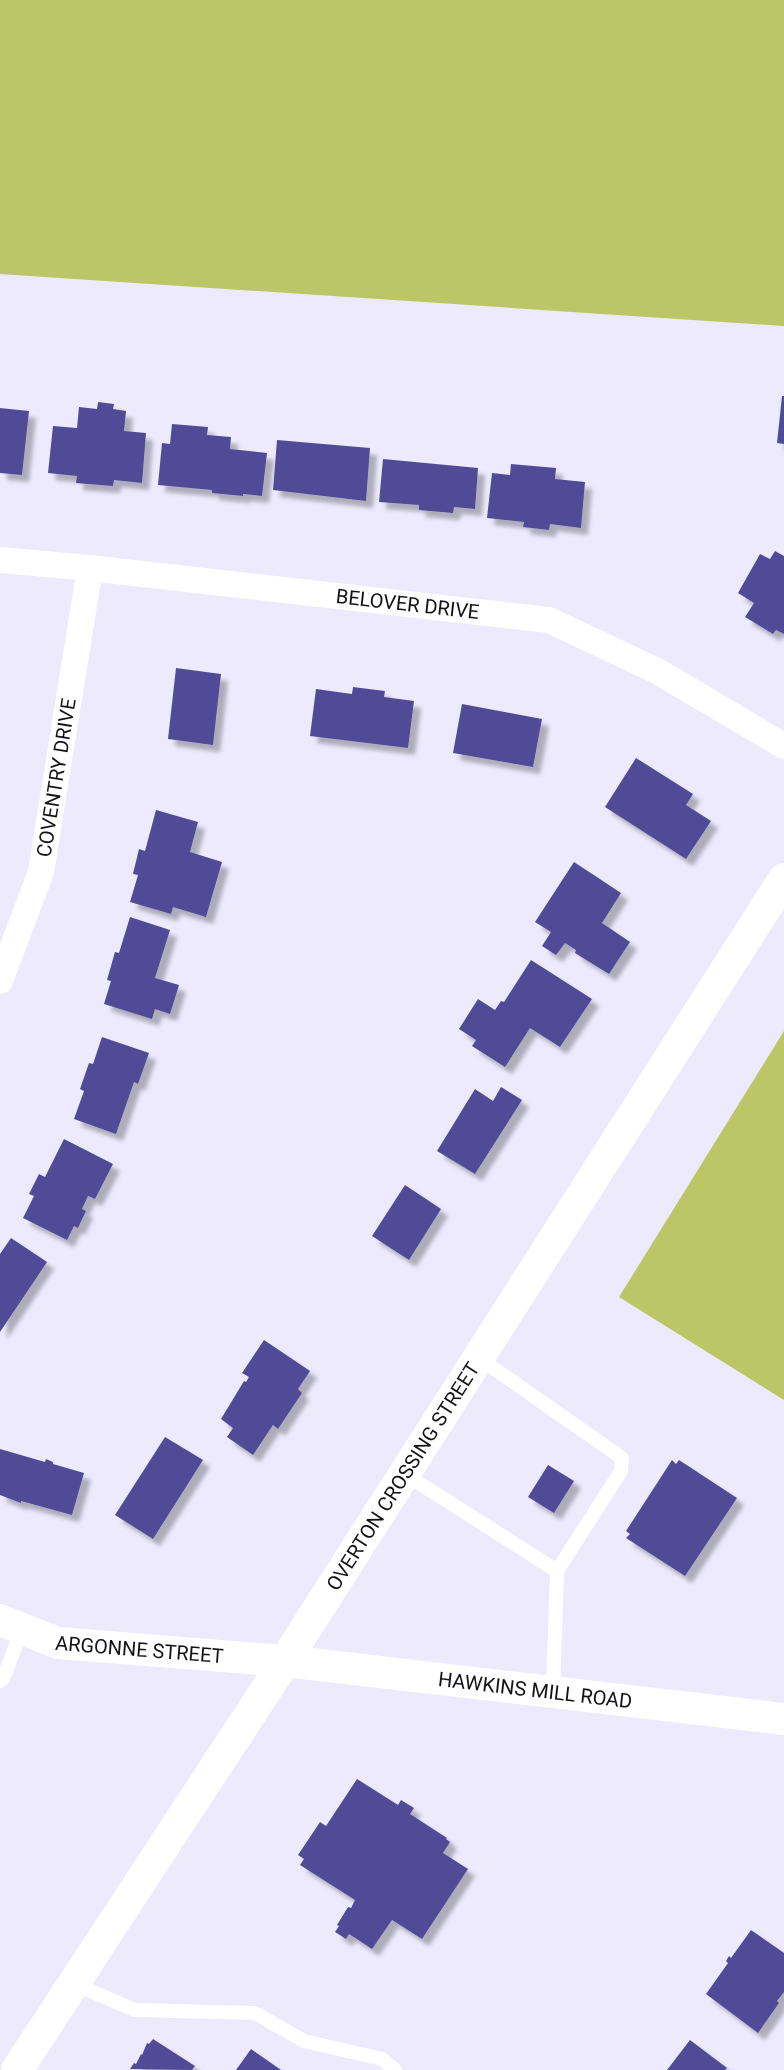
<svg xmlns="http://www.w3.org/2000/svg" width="784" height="2070" font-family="Roboto,sans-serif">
	<defs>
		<filter id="shadow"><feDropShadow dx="7" dy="7" stdDeviation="2" flood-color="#0004"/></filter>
	</defs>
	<rect width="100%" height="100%" fill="#eceafc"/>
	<path fill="#bbc667" d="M0,0H784V326L0,274Z
		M784,1031V1400L619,1297Z"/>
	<path fill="#514c97" filter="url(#shadow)" d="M782,396H784V444L777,443Z
		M98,402L114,404L113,409L126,411L124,431L146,433L142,483L114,480L113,486L76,483L77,476L48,473L53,426L77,428L79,407L97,409Z
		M0,408L29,411L22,475L0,473Z
		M172,424L208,427L207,435L231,437L230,449L267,453L262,496L243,494V496L212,493V490L158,485L162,443L170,444Z
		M277,440L370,448L366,501L273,490Z
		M383,459L478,468L475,509L454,507L453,513L419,510V505L379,502Z
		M511,464L556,468L555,479L585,482L581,528L550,524L549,530L523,527L524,522L487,518L492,473L510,475Z
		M775,551L784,556V634L776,630L773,634L745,617L754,603L738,593L760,554L770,559Z
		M176,668L221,674L213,745L168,739Z
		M353,687L385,691L384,697L414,701L408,748L310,736L316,689L352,694Z
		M462,704L542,719L533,767L453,753Z
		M636,758L693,794L686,805L711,821L686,859L605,807Z
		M156,810L198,822L190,852L222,862L206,917L173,907L171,914L130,902L138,875L133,874L139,849L145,851Z
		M574,862L621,893L602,923L630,942L609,974L575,953L576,950L565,943L556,955L542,946L551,932L535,922Z
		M130,917L170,930L155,978L179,985L170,1014L155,1009L152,1019L104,1004L111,981L107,980L115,952L119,953Z
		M531,960L592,999L560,1047L530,1028L505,1067L472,1046L476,1040L459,1029L478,999L495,1010L501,1001L504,1002Z
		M102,1037L149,1053L138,1084L134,1082L116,1134L74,1119L84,1091L80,1089L89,1063L93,1064Z
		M501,1087L522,1100L475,1174L437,1151L475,1089L493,1101Z
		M64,1139L113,1164L95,1199L88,1196L82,1209L86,1211L78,1228L74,1226L67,1240L23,1218L34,1196L29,1194L39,1174L45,1177Z
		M405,1185L441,1209L409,1260L372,1236Z
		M11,1238L47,1262L0,1332V1254Z
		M264,1340L310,1371L298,1389L302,1393L278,1429L273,1425L253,1455L227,1437L233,1428L221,1419L244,1381L246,1382L249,1377L242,1373Z
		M165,1437L203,1460L153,1539L115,1515Z
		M0,1449L45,1462L46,1459L53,1462V1464L84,1473L72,1515L21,1501V1503L0,1495Z
		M672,1460L676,1464L679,1460L737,1498L685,1576L626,1538L630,1534L626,1531Z
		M548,1465L574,1481L554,1513L528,1497Z
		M357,1779L398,1805L401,1800L414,1808L410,1814L447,1838L446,1839L450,1842L443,1853L468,1869L422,1939L392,1920L372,1949L349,1934L346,1939L335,1932L339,1926L337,1925L348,1907L351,1908L355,1900L300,1865L304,1859L298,1855L320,1822L326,1826Z
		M751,1930L784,1953V1992L777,2001L779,2003L758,2033L706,1994L728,1963L726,1961L729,1956L731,1958Z
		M153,2039L195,2066L192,2070L130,2069L134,2063L136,2064L141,2054L142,2055L147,2043L149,2044Z
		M690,2040L727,2068L725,2070H667Z
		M251,2049L281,2070H236Z"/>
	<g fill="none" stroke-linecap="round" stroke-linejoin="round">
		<path stroke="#fff" stroke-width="14" d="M479,1358L622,1458L621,1471L557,1571L553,1692
			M405,1474L557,1571
			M0,1681L3,1679L22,1629
			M74,1984L135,2010L255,2013L304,2041L382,2059L395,2070"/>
		<g stroke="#fff" stroke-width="26">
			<path id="s1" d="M0,560L90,568L549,620L657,671L784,746"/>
			<path id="s2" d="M0,981L41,872L90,568"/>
		</g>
		<g stroke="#fff" stroke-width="32">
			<path id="s3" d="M0,1620L58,1643L285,1661L784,1719"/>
			<path id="s4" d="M17,2070L285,1661L784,879"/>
		</g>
	</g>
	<g text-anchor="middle" stroke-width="8" stroke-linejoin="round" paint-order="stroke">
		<g font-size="20" fill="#131219" stroke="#faf9fe">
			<text dy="7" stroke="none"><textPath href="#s1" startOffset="410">BELOVER DRIVE</textPath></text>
			<text dy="7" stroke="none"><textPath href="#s2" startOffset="212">COVENTRY DRIVE</textPath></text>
			<text dy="7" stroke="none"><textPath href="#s4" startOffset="708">OVERTON CROSSING STREET</textPath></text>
			<text dy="7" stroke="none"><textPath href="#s3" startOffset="144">ARGONNE STREET</textPath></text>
			<text dy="7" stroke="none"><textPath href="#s3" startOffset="542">HAWKINS MILL ROAD</textPath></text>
		</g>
	</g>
</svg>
